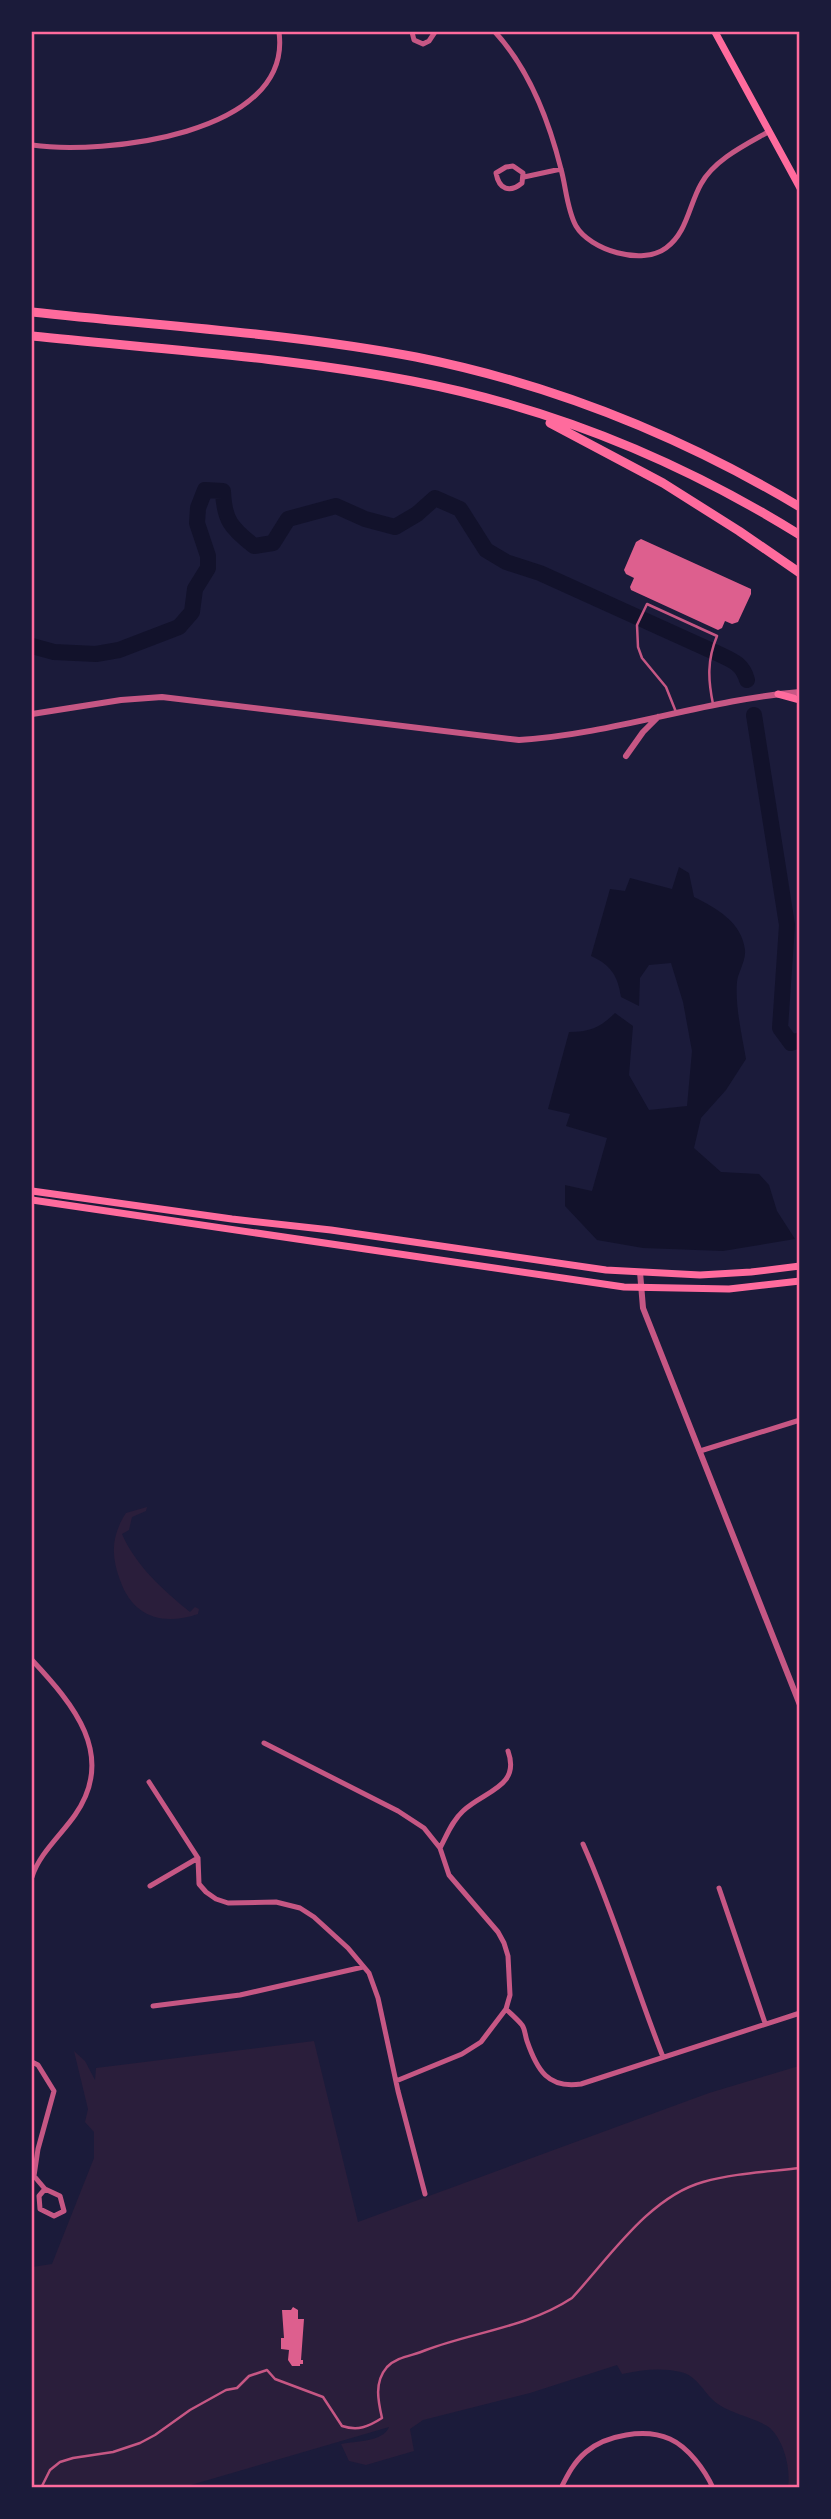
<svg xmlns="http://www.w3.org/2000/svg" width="831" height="2519" font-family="'Source Sans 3',sans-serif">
	<rect width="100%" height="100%" fill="#1b1b3a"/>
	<path fill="#2a1e3b" d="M147,1507L146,1511L132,1517L129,1530L122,1534C136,1566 163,1590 190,1612L195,1607L199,1609L198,1614C162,1626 133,1617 120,1580C111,1556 111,1536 126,1513Z
		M314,2041L358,2222L709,2093L799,2066V2487H788C791,2469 784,2441 770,2428C758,2418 725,2413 712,2399C703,2390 695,2375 681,2372C660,2367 642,2370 622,2374L617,2365L530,2393L423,2420L410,2429L414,2451L366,2465L349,2461L341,2444C356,2441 383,2442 389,2427L184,2487H32V2267L52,2264L94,2158V2132L85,2122L88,2109L74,2051L85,2061L95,2080L96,2068Z"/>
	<path fill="#12122b" d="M679,867L689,873L694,897C716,908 742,922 745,950C746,961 738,972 737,982C735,1007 742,1035 746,1059L726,1090L701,1118L694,1148L721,1172L759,1174L769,1185L777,1211L795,1239L723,1251L643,1248L597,1240L565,1206V1185L592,1191L607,1138L566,1126L570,1114L548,1109L569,1032C590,1032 601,1027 615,1013L633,1026L629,1075L649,1110L687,1106L692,1051L683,1002L671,963L649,965L640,978L639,1006L621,997C618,976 611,965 591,956L610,889L625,891L630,878L672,889Z"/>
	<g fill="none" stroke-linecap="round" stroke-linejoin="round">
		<path stroke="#12122b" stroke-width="16" d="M32,646L54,652L96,654L119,650L179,627L192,612L195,589L208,568V556L197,523L198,508L205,490L223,491C224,520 231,528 254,546L273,543L288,519L336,506L365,519L395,527L417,514L435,498L460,509L486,550L506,562L540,573L721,655C734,661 743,665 747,680
			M754,715L787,925L780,1028L791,1043L800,1040"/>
	</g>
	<path fill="#dd5f8e" d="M641,539L751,589V594L738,622L732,624L725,621L722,628L718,630L631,590L630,587L634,578L626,574L624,570L636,542Z
		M293,2307L298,2310V2319H304L301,2360H303V2364H300V2366H292L288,2360L289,2350L281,2349V2338H284L282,2310H291Z"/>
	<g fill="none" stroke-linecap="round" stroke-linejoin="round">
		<path stroke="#c65784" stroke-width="2.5" d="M676,712L666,687L642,658L638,647L637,625L647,604L717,636C707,660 708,680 713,704
			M41,2488L50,2470L60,2462L73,2458L113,2452L140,2443L155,2435L190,2410L226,2390L237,2388L249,2376L267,2370L275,2379L323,2397L342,2426C358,2431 368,2427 382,2418C378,2401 374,2382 387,2367C398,2356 413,2356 426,2350C474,2332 528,2327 572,2298C609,2258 649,2197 703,2182C734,2173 768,2172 800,2168"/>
		<path stroke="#c65784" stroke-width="5" d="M412,32L414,40L423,44L429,41L435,32
			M495,32C529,69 549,121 561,169C566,187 567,210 576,226C590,250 642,266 666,248C687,233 689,205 701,184C714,160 745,145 768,132
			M32,145C101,155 293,136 279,32
			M513,166L523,173L522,183C510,193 499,190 496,173L506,167Z
			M524,177L561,169
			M700,1451L800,1420
			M32,1660C73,1704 117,1755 75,1815C61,1835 39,1854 32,1877
			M264,1743L398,1811L424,1828L440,1848L449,1875L498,1932L504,1943L508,1956L510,1995L506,2009L481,2042L462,2054L396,2081
			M149,1782L198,1858L199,1884L206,1892L216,1899L228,1903L276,1902L300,1908L314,1917L348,1948L369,1973L378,1998L398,2091L425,2194
			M583,1844C614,1913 635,1986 663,2057
			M440,1848C447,1835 452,1821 463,1811C484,1791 521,1787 508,1751
			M150,1886L198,1858
			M719,1888L765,2023
			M153,2006L240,1995L363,1967
			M506,2009C511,2014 517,2019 522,2025C525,2029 525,2035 527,2041C537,2070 548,2089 581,2084L800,2013
			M32,2062L38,2065L54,2091L38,2149L34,2176L45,2189L60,2196L64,2211L54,2216L40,2209L39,2196L45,2189
			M561,2488C568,2474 574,2462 586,2452C606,2435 645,2428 670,2439C688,2447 705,2470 713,2488"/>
		<path stroke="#c65784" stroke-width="6" d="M32,714L121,700L162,697L519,740C614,734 705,700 800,692
			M626,756L643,732L658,717
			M640,1272L643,1308L800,1705"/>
		<path stroke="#ff6b9d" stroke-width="7" d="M715,32L800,188
			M778,694L800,700
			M32,1191L232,1219L331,1230L606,1270L700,1275L751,1272L800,1266
			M32,1200L624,1287L729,1289L800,1281"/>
		<path stroke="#ff6b9d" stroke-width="9" d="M32,312C159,326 290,333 416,357C552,384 681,436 800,507
			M32,336C158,349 287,357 412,381C549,407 681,461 800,535
			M550,423L663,483L739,531L800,573"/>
	</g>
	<rect width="831" height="2519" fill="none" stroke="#1b1b3a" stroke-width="66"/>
	<rect x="33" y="33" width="765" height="2453" fill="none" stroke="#ff6b9d" stroke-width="2.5"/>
</svg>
